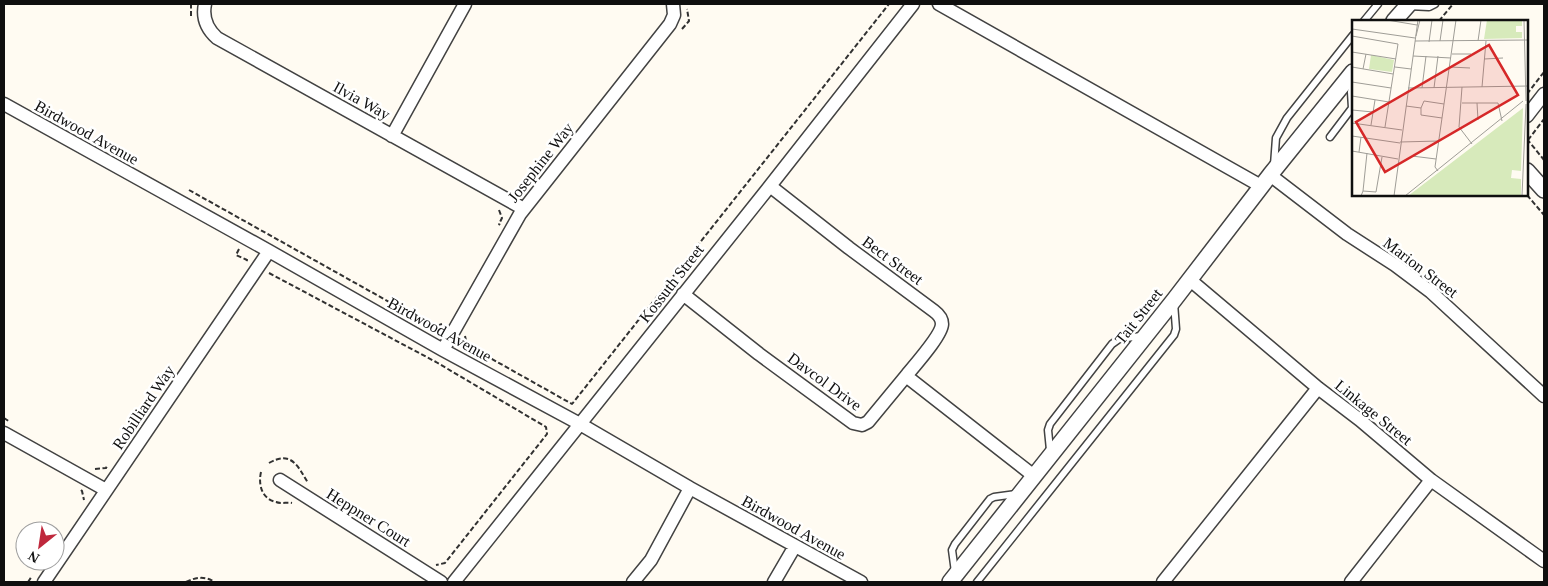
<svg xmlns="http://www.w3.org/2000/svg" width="1548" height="586" font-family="Georgia,serif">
	<rect width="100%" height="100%" fill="#fffbf2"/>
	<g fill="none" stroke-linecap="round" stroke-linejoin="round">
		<defs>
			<path id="service" d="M1408,6L1429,7L1435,4
				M1364,21L1378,4
				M1330,137L1352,108L1351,92L1353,79
				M1274,165L1276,138L1287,118L1353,35
				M1050,450L1048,430L1050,424L1112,344L1119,339L1141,336
				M955,572L952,550L955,544L990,499L994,497L1016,494
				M977,582L1174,335L1176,329L1174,303"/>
			<path id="minor" d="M205,4C202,18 207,29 217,38L524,209
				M939,4L1261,186
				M4,104L269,251L443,350L580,424L690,488L861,582
				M1527,116L1544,94
				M392,136L465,4
				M1270,175L1347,234L1395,265L1431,292L1544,396
				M770,186L849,248L934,311C938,314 942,318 942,324C942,335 914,366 906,376
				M1189,279L1318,388L1360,420L1431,480L1544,561
				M683,294L759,354L853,423L862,425L868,422L906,376L1034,476
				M443,350L520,214L670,24L674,15L673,4
				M4,433L106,490
				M280,480L441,582
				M44,582L269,251
				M454,582L770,186L913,4
				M633,582L651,560L690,488
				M774,582L795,546
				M1163,582L1318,388
				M1351,582L1431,480"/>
			<path id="tertiary" d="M1394,21L1409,4
				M1527,171L1544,190
				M950,582L1174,300L1270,175L1353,72"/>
		</defs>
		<use href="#service" stroke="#424242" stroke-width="9"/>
		<use href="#minor" stroke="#424242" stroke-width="15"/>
		<use href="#tertiary" stroke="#424242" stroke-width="18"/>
		<path stroke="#313131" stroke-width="2" stroke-dasharray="5 2.5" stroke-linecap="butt" d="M191,16V4
			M1439,21L1453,4
			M682,29L689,21L687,9
			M1527,94L1544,72
			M1527,139L1544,160
			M1528,140L1544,119
			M189,190L434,327L442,324
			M1527,195L1544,215
			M499,210L502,218L499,224L500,225
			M239,249L236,255L247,260L246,262
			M269,273L436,362L546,427L547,434L445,563L436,565
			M465,336L467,345L572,404L889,4
			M4,418L10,422
			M269,463C291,450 298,466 308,483
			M95,469L106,468L107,466
			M261,472C258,485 262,499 276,502C281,504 287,502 292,503
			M81,490L82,491L84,500
			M28,582L32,576
			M186,582C196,577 205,576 215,582"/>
		<use href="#service" stroke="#fff" stroke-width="6"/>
		<use href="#minor" stroke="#fff" stroke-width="12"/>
		<use href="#tertiary" stroke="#fff" stroke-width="15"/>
	</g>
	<g text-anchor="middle" stroke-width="5" stroke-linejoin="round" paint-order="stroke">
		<g font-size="16" fill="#0f0f0f" stroke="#fff">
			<text transform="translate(362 100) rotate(29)" y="6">Ilvia Way</text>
			<text transform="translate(87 132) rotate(29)" y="6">Birdwood Avenue</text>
			<text transform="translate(540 162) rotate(-52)" y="6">Josephine Way</text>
			<text transform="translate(893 260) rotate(36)" y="6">Bect Street</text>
			<text transform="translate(1421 267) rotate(37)" y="6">Marion Street</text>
			<text transform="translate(671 283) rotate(-52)" y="6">Kossuth Street</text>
			<text transform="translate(1138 316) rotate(-52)" y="6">Tait Street</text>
			<text transform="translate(440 329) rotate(29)" y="6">Birdwood Avenue</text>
			<text transform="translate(825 381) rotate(36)" y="6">Davcol Drive</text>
			<text transform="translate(143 407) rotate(-56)" y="6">Robilliard Way</text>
			<text transform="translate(1374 412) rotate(39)" y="6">Linkage Street</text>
			<text transform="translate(369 517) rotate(32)" y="6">Heppner Court</text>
			<text transform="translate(794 527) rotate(29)" y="6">Birdwood Avenue</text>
		</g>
	</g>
	<g transform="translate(1352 20)">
		<rect width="176" height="176" fill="#fffbf2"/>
		<path d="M135,0H170V6H164V12H170V18L132,19Z" fill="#d7eabb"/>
		<path d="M19,35L42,40L40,52L17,49ZM171,88L169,151L160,150L159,158L169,159V176H56Z" fill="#d7eabb"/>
		<path fill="none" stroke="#9f9d97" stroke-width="1" d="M35,0L65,5M172,0L174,81M0,9L63,18M0,16L46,24L33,107M64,16L68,0M63,21L177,20M88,21L91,0M101,21L104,0M126,21L129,0M77,22L80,0M0,32L44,39M100,34H119M61,36L99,38M132,39L151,38M0,47L41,54M43,47L59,49M98,47L118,48M11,49L14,34M0,62L39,68M110,67L107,107L120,124M130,67L134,21M56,68L177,66M70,68L74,36M82,68L86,36M0,76L37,82M110,83H146L150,101M125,83L126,100M54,86L69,88L72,81L92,84M69,88V95L90,98M0,90L21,92M0,103L50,110M19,105L23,80M0,116L48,123M48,122L87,121M0,131L46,139M7,132L9,117M60,136L84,139M86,151L83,147L101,21M11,171L15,133M9,176L11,171L24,172L30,137M42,176L66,0M53,176L171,81M170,176L174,84"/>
		<path fill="#d62828" fill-opacity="0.15" stroke="#d62828" stroke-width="2.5" d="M137,25L166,75L33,152L4,102Z"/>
		<rect width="176" height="176" fill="none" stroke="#0f0f0f" stroke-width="2.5"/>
	</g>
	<rect width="1548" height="586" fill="none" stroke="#0f0f0f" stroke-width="10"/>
	<g transform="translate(40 546) rotate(210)"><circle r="24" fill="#ffffff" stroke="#9f9f9f"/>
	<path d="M0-4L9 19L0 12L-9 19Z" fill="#bf283c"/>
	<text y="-8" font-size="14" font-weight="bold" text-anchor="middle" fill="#0f0f0f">N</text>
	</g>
</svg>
